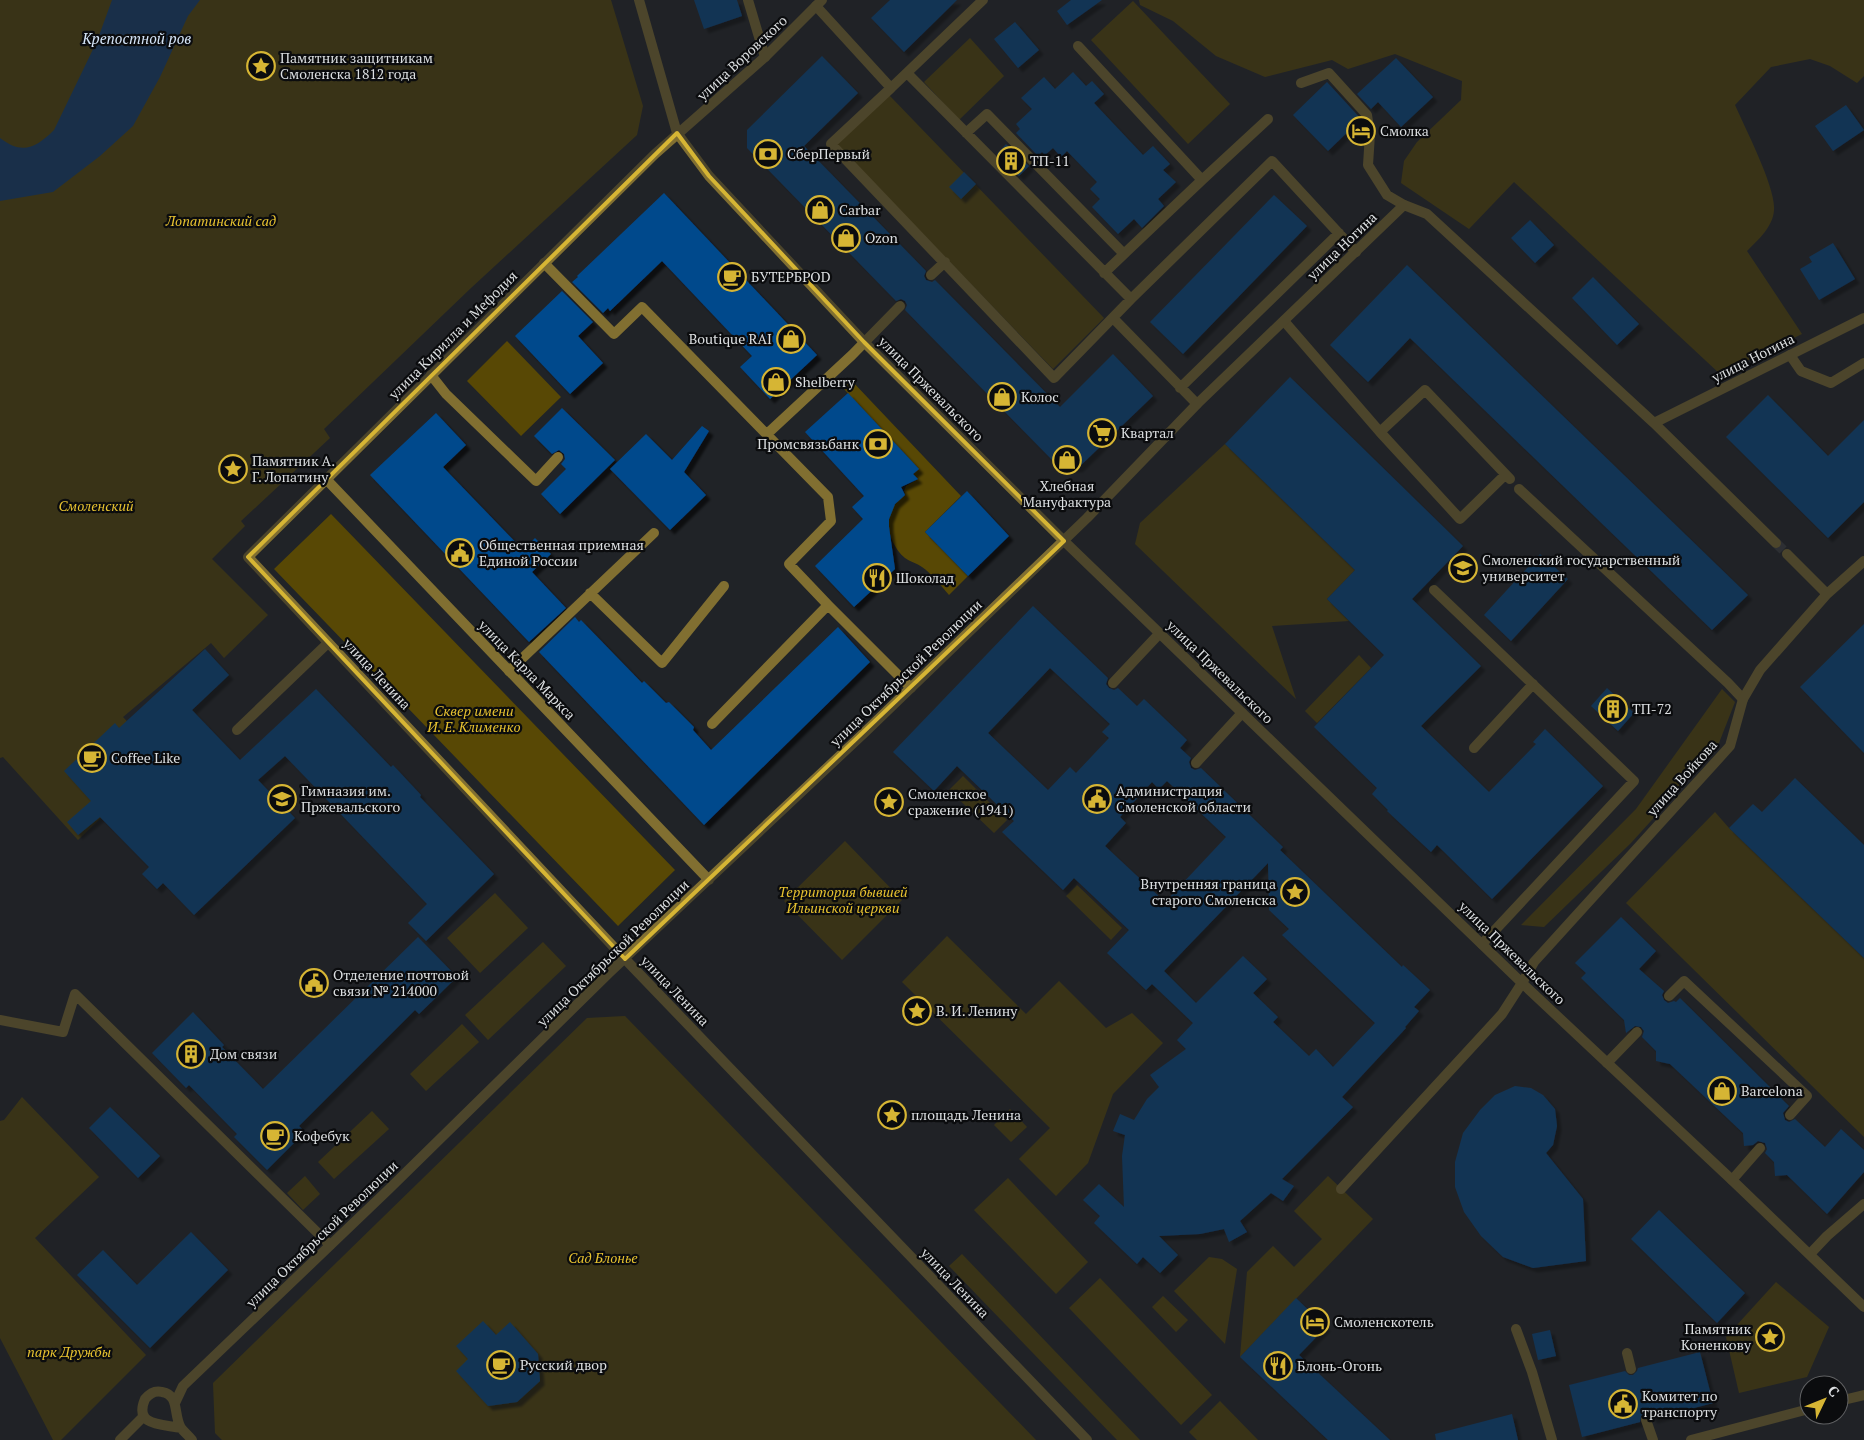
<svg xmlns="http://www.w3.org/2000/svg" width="1864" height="1440" font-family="'PT Serif',serif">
	<defs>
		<filter id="shadow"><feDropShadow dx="4.5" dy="4.5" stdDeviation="1" flood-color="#0009"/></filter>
	</defs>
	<rect width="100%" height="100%" fill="#202327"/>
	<path fill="#584805" d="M0,0H611L643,106L637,135L471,288L324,429L330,438L241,521L245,526L212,559L268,615L224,658L211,643L123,717L163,759L78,840L3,757L0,758Z
		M1139,0H1864V76L1857,83L1830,66L1810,59L1771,67L1735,105C1745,128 1776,188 1774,210C1773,227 1758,240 1747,251L1802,334L1720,374L1514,182L1469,229L1401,183L1404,161L1417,142L1461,100L1462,81L1395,54L1348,69L1332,60L1265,77L1216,56L1173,21L1140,5Z
		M1133,1L1230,104L1188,144L1091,40Z
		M970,38L1004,76L959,120L924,82Z
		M889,95L1104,318L1053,369L836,144Z
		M507,341L561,397L521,436L467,381Z
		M851,380L961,496L925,532L968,576L949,595C941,586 932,574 922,567C917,563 910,562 905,558C886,542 881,509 905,495L904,491L906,486L918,479L913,474L918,468L843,388Z
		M1225,444L1355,570L1327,599L1349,621L1272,626L1296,699L1135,544L1140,523Z
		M331,514L675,870L618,926L274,569Z
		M1359,655L1371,668L1317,723L1305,711Z
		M1722,689L1735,702L1717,748L1631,843L1544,927L1521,925L1636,809Z
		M963,776L1007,820L994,833L949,790Z
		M1715,812L1729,828L1864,958V1137L1626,903Z
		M845,841L902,900L842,960L784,901Z
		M1077,885L1122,928L1111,940L1066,896Z
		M495,893L528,928L480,973L447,938Z
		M947,936L1026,1014L1059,981L1106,1028L1132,1013L1163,1043L1113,1094L1088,1163L1056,1196L1019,1159L1050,1128L902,982Z
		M543,942L566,966L488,1040L465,1015Z
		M625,1016L1036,1440H222L215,1433L213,1383L587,1018Z
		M462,1024L479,1042L426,1091L410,1074Z
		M22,1097L99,1177L35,1238L146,1355L61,1440H53L0,1338V1121L4,1120Z
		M1010,1109L1027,1127L1011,1142L994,1125Z
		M372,1111L389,1129L334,1179L318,1162Z
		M305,1176L320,1194L303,1210L287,1193Z
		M1328,1176L1373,1219L1240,1357L1247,1272L1273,1246L1294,1267L1322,1239L1294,1211Z
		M1008,1178L1088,1262L1056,1294L974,1210Z
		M962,1254L1140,1440H1117L949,1266Z
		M1209,1257L1222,1259L1237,1269L1225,1344L1174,1291Z
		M1100,1278L1212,1395L1181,1425L1069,1308Z
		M1776,1282L1829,1327L1807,1377L1739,1393L1726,1337Z
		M1163,1296L1188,1320L1176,1332L1152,1307Z
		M1220,1401L1258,1440H1197L1189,1432Z"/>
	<path fill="#103f73" d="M112,0H200L188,16L160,77L133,126L100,156L53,192L0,201V138C22,155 36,148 54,130L97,41Z"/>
	<path fill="#03498c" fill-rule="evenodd" filter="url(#shadow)" d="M694,0H737L742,16L704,29Z
		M890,0H957L904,52L871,18Z
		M1071,0H1102L1067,25L1057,11Z
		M1015,22L1039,50L1018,68L994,39Z
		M822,56L858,93L804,146L926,271L924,276L926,280L932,282L935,280L1060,407L1113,354L1153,396L1078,468L1059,467L905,310L907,305L905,301L901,299L896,301L747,148V130Z
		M1396,58L1433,97L1401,127L1378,102L1371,109L1357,94Z
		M1073,72L1086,86L1092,81L1104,94L1094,103L1143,155L1153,146L1170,164L1163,170L1176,182L1158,199L1164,206L1142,228L1134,219L1118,234L1092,207L1100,199L1090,189L1097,182L1067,151L1061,157L1053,148L1045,155L1042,152L1038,156L1016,133L1020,129L1016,124L1032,109L1021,98L1044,77L1055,89Z
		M1327,82L1361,119L1328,151L1293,115Z
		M1846,105L1864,130L1833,151L1815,126Z
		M1006,144L1029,166L1019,176L997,154Z
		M964,172L976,184L961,199L949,187Z
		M664,193L817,355L770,399L740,367L752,356L662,261L610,311L608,308L603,313L572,282L578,277L577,276Z
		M1274,195L1307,226L1183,354L1150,322Z
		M1530,220L1554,245L1535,263L1511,238Z
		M1833,243L1855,279L1819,300L1800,269L1812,262L1809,257Z
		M1407,265L1748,595L1712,630L1410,338L1368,382L1330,345Z
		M1593,277L1639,324L1617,345L1572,298Z
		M562,291L593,322L578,336L603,363L570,394L515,336Z
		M1290,377L1463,546L1412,599L1481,666L1421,726L1489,792L1536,744L1533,742L1545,729L1603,786L1492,899L1437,845L1431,852L1387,811L1388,810L1372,794L1377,788L1314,727L1384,655L1327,599L1355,570L1225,444Z
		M848,393L919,469L913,474L918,479L901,487L905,495L895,504L889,519V527L895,569L854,607L815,566L863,519L852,507L864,496L805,432Z
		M1768,395L1828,456L1864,420V502L1828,538L1726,437Z
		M562,408L615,460L560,514L541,494L566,469L561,464L565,459L564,454L559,450L552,454L534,436Z
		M436,413L466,445L443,467L523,550L535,538L551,554L532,572L566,608L529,642L370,475Z
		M702,426L709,431L684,472L706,495L670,530L610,469L646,434L672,460Z
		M967,491L1009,536L968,576L925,532Z
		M1540,554L1568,579L1511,641L1484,615Z
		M1033,606L1108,678L1106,684L1109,688L1114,690L1118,688L1137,706L1144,699L1187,740L1180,748L1191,758L1189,762L1191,768L1195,770L1201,768L1283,847L1280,850L1402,967L1403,965L1430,990L1414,1007L1419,1011L1405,1027L1406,1028L1342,1097L1353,1107L1282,1179L1294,1186L1283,1201L1271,1193L1240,1221L1247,1232L1229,1242L1224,1229L1200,1234L1159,1236L1178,1255L1160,1273L1143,1257L1137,1264L1116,1244L1094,1223L1100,1216L1083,1200L1099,1184L1124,1207L1122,1156L1125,1135L1113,1131L1120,1114L1134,1120L1147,1099L1159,1087L1150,1075L1186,1049L1177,1040L1193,1023L1152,984L1146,990L1107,953L1129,930L1074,878L1063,890L1002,832L1014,821L957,766L934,791L893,752ZM1050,668L1110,724L1102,732L1109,738L1076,773L1070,767L1048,790L988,733ZM1167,781L1226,837L1165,902L1105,846L1126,823L1120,817L1152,782L1159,789ZM1268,863L1269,910L1289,929L1282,935L1375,1023L1333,1067L1316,1049L1309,1056L1273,1022L1278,1017L1253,993L1267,979L1243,956L1196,1003L1164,971Z
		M575,617L579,622L581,620L642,683L644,681L666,703L669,702L694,727L693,730L711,750L838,627L870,662L704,825L539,652Z
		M1864,624V753L1800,687Z
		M205,649L229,675L192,710L240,760L316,689L391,767L393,765L421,795L420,797L494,874L426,941L408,923L427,904L285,756L258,780L295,818L194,915L163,883L157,889L142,874L149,867L100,817L78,835L67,822L91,801L64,771L115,723L119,728Z
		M1607,688L1634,713L1618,731L1591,706Z
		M1795,778L1864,845V958L1729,828L1753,804L1762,812Z
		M1621,917L1656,951L1639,969L1664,991L1662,995L1664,1000L1668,1003L1674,1001L1676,1002L1680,998L1789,1106L1783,1113L1785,1120L1789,1122L1795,1119L1825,1147L1841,1129L1864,1150V1172L1827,1214L1787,1175L1775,1176L1774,1162L1765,1153L1767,1149L1765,1143L1758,1141L1753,1145L1744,1146L1743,1133L1670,1064L1656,1061V1051L1642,1037L1644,1031L1641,1027L1635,1026L1626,1033L1624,1020L1581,978L1586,973L1575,963Z
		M418,937L457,977L419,1014L415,1010L299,1126L305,1132L267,1170L234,1137L237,1134L189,1085L186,1088L152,1053L193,1012L224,1045L222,1047L263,1089Z
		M1515,1086L1531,1088L1543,1095L1555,1109L1557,1126L1553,1145L1546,1153L1583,1199L1586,1261L1533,1268L1503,1257L1481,1236L1464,1212L1455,1187V1162L1463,1133L1480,1110L1495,1095Z
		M110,1107L160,1156L138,1178L89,1128Z
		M1659,1210L1745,1293L1717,1323L1631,1239Z
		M191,1232L228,1270L150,1348L77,1275L103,1250L137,1285Z
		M1296,1298L1326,1327L1299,1355L1390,1440H1328L1240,1357Z
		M483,1321L496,1335L510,1322L538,1354L540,1381L517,1402L488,1406L456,1371L468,1359L456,1346Z
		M1550,1330L1556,1356L1538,1360L1532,1334Z
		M1700,1352L1713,1403L1653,1419L1650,1415L1644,1413L1641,1416L1640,1422L1582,1437L1569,1385L1625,1371L1629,1375H1633L1637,1371L1638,1368Z
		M1512,1414L1518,1440H1436L1435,1434Z"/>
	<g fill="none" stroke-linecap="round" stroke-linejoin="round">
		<path stroke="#3c3f43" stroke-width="10" stroke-dasharray="10 5" stroke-linecap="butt" d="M1776,543L1787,554"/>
		<path stroke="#816f31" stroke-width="10" d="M748,0L765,57
			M816,6L891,88L831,144L1054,378L1131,299L907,73
			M1078,46L1202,180L1124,254
			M1301,83L1329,73L1367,115L1370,134L1368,165L1387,195L1404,205
			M891,88L983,0
			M966,133L987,114L1124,254L1104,273
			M1202,180L1268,119
			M544,263L614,334L642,307L828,497L831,521L789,564L828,605
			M931,275L945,262
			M1131,299L1272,161L1356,252
			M1113,318L1197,404
			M1284,321L1380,432
			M1790,355L1801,371L1831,383L1864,363
			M431,375L446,394L536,481L558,457
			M1180,388L1339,233
			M767,434L852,355L900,306
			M1505,475L1460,519L1380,432L1425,390L1510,479
			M1519,489L1728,683L1743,699
			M1434,590L1634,781L1482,944
			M590,593L662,663L724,586
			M509,671L654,533
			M1113,683L1159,634
			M712,724L828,605L911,688
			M237,730L328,643
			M1474,748L1533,684
			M1196,763L1242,713
			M1669,996L1684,981L1807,1096L1790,1115
			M0,1020L63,1032L75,994L330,1245
			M1607,1063L1637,1032
			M1732,1180L1760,1148
			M1341,1189L1502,1014L1522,983
			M1810,1254L1827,1236L1864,1204
			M1516,1329L1532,1372L1552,1440
			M1627,1353L1631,1369
			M1646,1420L1653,1440"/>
		<path stroke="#816f31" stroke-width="10" d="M639,0L677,133L709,176L864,342L1064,541L1522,983L1732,1180L1864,1307
			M822,0L765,57L655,154L248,557L625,959L1087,1440
			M1654,423L1864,318
			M326,479L709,880
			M1787,554L1827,594
			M1522,983L1534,962L1730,746L1743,699L1760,670L1827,594L1864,561
			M1839,1401L1864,1395
			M175,1403L183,1386L389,1189L610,972L864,733L1087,518L1197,404L1404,205L1427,214L1654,423L1776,543
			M181,1428C164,1424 133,1427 145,1399C150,1393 155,1390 162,1392C180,1395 173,1415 181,1428C184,1432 189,1436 192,1440
			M120,1440L144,1416
			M1691,1440L1809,1409"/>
	</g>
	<path d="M0 0H1864V1440H0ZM677,133L709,176L864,342L1064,541L625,959L248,557Z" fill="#202327" fill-opacity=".55" fill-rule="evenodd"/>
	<path fill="none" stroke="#d6b534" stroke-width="4" stroke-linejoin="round" d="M677,133L709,176L864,342L1064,541L625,959L248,557Z"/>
	<defs>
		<symbol id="sight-ring" viewBox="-11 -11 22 22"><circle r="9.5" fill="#0b0c0e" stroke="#d6b534" stroke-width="1.5"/><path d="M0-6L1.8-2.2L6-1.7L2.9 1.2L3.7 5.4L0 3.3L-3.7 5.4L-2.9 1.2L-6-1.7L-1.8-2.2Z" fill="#d6b534"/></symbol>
		<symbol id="hotel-ring" viewBox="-11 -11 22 22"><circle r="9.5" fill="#0b0c0e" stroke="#d6b534" stroke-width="1.5"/><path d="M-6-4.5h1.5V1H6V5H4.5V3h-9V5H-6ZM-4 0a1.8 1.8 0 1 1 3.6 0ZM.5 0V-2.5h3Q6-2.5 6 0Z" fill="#d6b534"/></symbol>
		<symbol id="bank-ring" viewBox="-11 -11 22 22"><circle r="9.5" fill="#0b0c0e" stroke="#d6b534" stroke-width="1.5"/><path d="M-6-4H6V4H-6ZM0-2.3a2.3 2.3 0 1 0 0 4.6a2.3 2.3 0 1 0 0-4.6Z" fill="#d6b534"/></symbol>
		<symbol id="building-ring" viewBox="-11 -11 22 22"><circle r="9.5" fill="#0b0c0e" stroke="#d6b534" stroke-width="1.5"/><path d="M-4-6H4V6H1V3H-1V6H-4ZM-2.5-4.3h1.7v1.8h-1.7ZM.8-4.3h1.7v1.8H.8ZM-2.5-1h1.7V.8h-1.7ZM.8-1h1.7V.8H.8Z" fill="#d6b534"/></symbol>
		<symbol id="shop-ring" viewBox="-11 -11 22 22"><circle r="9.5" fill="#0b0c0e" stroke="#d6b534" stroke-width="1.5"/><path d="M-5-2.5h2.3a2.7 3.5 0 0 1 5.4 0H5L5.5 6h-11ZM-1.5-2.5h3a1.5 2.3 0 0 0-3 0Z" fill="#d6b534"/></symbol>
		<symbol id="cafe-ring" viewBox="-11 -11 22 22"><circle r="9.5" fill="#0b0c0e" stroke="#d6b534" stroke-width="1.5"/><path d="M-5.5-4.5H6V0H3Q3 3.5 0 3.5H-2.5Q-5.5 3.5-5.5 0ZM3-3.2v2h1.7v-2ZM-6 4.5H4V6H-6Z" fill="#d6b534"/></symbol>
		<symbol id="supermarket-ring" viewBox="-11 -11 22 22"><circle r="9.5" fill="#0b0c0e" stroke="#d6b534" stroke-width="1.5"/><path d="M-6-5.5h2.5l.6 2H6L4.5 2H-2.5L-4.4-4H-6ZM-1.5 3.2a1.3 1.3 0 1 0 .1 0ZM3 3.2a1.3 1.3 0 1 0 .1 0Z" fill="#d6b534"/></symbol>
		<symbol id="civic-ring" viewBox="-11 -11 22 22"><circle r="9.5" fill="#0b0c0e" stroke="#d6b534" stroke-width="1.5"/><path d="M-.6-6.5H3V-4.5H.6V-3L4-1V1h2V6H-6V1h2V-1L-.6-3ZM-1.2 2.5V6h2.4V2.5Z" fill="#d6b534"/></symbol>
		<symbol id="university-ring" viewBox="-11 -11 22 22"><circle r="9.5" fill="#0b0c0e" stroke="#d6b534" stroke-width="1.5"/><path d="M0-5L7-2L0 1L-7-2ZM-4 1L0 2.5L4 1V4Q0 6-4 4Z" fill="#d6b534"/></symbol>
		<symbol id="restaurant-ring" viewBox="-11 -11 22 22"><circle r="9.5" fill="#0b0c0e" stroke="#d6b534" stroke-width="1.5"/><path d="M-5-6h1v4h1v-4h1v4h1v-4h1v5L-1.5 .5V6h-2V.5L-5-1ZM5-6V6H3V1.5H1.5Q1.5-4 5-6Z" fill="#d6b534"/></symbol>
		<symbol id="school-ring" viewBox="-11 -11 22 22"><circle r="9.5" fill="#0b0c0e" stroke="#d6b534" stroke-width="1.5"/><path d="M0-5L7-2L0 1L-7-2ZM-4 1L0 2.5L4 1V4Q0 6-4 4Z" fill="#d6b534"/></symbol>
	</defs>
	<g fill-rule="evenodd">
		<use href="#sight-ring" x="245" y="50" width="32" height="32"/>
		<use href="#hotel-ring" x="1345" y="115" width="32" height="32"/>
		<use href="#bank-ring" x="752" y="138" width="32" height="32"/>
		<use href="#building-ring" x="995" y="145" width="32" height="32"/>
		<use href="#shop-ring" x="804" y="194" width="32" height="32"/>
		<use href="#shop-ring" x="830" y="222" width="32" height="32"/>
		<use href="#cafe-ring" x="716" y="261" width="32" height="32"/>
		<use href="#shop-ring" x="775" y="323" width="32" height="32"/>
		<use href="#shop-ring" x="760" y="366" width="32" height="32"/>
		<use href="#shop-ring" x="986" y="381" width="32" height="32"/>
		<use href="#supermarket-ring" x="1086" y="417" width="32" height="32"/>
		<use href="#bank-ring" x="862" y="428" width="32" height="32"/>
		<use href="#shop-ring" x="1051" y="444" width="32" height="32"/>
		<use href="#sight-ring" x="217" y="453" width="32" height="32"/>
		<use href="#civic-ring" x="444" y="537" width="32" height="32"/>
		<use href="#university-ring" x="1447" y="552" width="32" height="32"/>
		<use href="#restaurant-ring" x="861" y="562" width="32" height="32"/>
		<use href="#building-ring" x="1597" y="693" width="32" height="32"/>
		<use href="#cafe-ring" x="76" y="742" width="32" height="32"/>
		<use href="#school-ring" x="266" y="783" width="32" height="32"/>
		<use href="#civic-ring" x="1081" y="783" width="32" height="32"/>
		<use href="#sight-ring" x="873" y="786" width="32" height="32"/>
		<use href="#sight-ring" x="1279" y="876" width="32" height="32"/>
		<use href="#civic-ring" x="298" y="967" width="32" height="32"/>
		<use href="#sight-ring" x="901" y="995" width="32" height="32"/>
		<use href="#building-ring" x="175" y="1038" width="32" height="32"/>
		<use href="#shop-ring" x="1706" y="1075" width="32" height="32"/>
		<use href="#sight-ring" x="876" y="1099" width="32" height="32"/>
		<use href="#cafe-ring" x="259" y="1120" width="32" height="32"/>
		<use href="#hotel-ring" x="1299" y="1306" width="32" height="32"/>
		<use href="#sight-ring" x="1754" y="1321" width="32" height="32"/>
		<use href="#cafe-ring" x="485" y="1349" width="32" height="32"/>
		<use href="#restaurant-ring" x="1262" y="1350" width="32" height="32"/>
		<use href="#civic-ring" x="1607" y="1388" width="32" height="32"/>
	</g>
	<g text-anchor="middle" stroke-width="4.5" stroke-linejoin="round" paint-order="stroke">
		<g font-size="14" fill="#dcdfe1" stroke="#0b0c0e" text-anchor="start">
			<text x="280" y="63">Памятник защитникам<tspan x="280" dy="16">Смоленска 1812 года</tspan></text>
			<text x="1380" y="136">Смолка</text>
			<text x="787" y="159">СберПервый</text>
			<text x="1030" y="166">ТП-11</text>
			<text x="839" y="215">Carbar</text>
			<text x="865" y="243">Ozon</text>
			<text x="751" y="282">БУТЕРБРОD</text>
			<text x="772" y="344" text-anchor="end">Boutique RAI</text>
			<text x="795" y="387">Shelberry</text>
			<text x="1021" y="402">Колос</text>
			<text x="1121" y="438">Квартал</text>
			<text x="859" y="449" text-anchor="end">Промсвязьбанк</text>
			<text x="252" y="466">Памятник А.<tspan x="252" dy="16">Г. Лопатину</tspan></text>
			<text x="1067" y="491" text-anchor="middle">Хлебная<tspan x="1067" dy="16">Мануфактура</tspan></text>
			<text x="479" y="550">Общественная приемная<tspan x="479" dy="16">Единой России</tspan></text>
			<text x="1482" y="565">Смоленский государственный<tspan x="1482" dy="16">университет</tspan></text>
			<text x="896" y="583">Шоколад</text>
			<text x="1632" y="714">ТП-72</text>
			<text x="111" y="763">Coffee Like</text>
			<text x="301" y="796">Гимназия им.<tspan x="301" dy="16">Пржевальского</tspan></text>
			<text x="1116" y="796">Администрация<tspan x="1116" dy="16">Смоленской области</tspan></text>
			<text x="908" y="799">Смоленское<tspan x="908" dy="16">сражение (1941)</tspan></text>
			<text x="1276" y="889" text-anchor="end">Внутренняя граница<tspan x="1276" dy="16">старого Смоленска</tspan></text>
			<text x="333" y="980">Отделение почтовой<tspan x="333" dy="16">связи № 214000</tspan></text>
			<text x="936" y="1016">В. И. Ленину</text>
			<text x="210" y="1059">Дом связи</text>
			<text x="1741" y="1096">Barcelona</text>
			<text x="911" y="1120">площадь Ленина</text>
			<text x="294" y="1141">Кофебук</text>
			<text x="1334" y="1327">Смоленскотель</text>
			<text x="1751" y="1334" text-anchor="end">Памятник<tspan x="1751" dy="16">Коненкову</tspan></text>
			<text x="520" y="1370">Русский двор</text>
			<text x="1297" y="1371">Блонь-Огонь</text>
			<text x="1642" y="1401">Комитет по<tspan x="1642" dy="16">транспорту</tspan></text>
		</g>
		<g font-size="14" fill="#dcdfe1" stroke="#0b0c0e">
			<text transform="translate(742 58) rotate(-43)" y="5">улица Воровского</text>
			<text transform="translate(1342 246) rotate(-44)" y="5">улица Ногина</text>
			<text transform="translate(453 335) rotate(-45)" y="5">улица Кирилла и Мефодия</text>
			<text transform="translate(1753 358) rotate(-27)" y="5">улица Ногина</text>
			<text transform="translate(931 389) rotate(45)" y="5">улица Пржевальского</text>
			<text transform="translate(527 670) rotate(46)" y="5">улица Карла Маркса</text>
			<text transform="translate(1220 672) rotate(44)" y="5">улица Пржевальского</text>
			<text transform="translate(906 673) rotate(-44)" y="5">улица Октябрьской Революции</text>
			<text transform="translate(377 674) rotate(47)" y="5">улица Ленина</text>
			<text transform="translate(1682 778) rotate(-48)" y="5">улица Войкова</text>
			<text transform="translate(613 953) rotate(-44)" y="5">улица Октябрьской Революции</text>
			<text transform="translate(1512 953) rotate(44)" y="5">улица Пржевальского</text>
			<text transform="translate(675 991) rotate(46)" y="5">улица Ленина</text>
			<text transform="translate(322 1234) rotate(-44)" y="5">улица Октябрьской Революции</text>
			<text transform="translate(955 1283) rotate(46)" y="5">улица Ленина</text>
		</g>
		<g font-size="14" font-style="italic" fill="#e8c330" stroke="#0b0c0e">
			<text x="221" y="226">Лопатинский сад</text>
			<text x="96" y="511">Смоленский</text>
			<text x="474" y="716">Сквер имени<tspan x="474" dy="16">И. Е. Клименко</tspan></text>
			<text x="843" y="897">Территория бывшей<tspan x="843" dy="16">Ильинской церкви</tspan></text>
			<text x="603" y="1263">Сад Блонье</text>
			<text x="69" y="1357">парк Дружбы</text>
		</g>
		<g font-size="15" font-style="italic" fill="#d5e5f8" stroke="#0b0c0e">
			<text x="137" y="44">Крепостной ров</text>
		</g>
	</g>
	<g transform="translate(1824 1400) rotate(47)"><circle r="24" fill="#0b0c0e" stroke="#5f6062"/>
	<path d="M0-4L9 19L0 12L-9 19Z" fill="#d6b534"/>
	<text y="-8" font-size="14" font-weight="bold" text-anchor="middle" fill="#dcdfe1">С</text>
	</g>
</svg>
